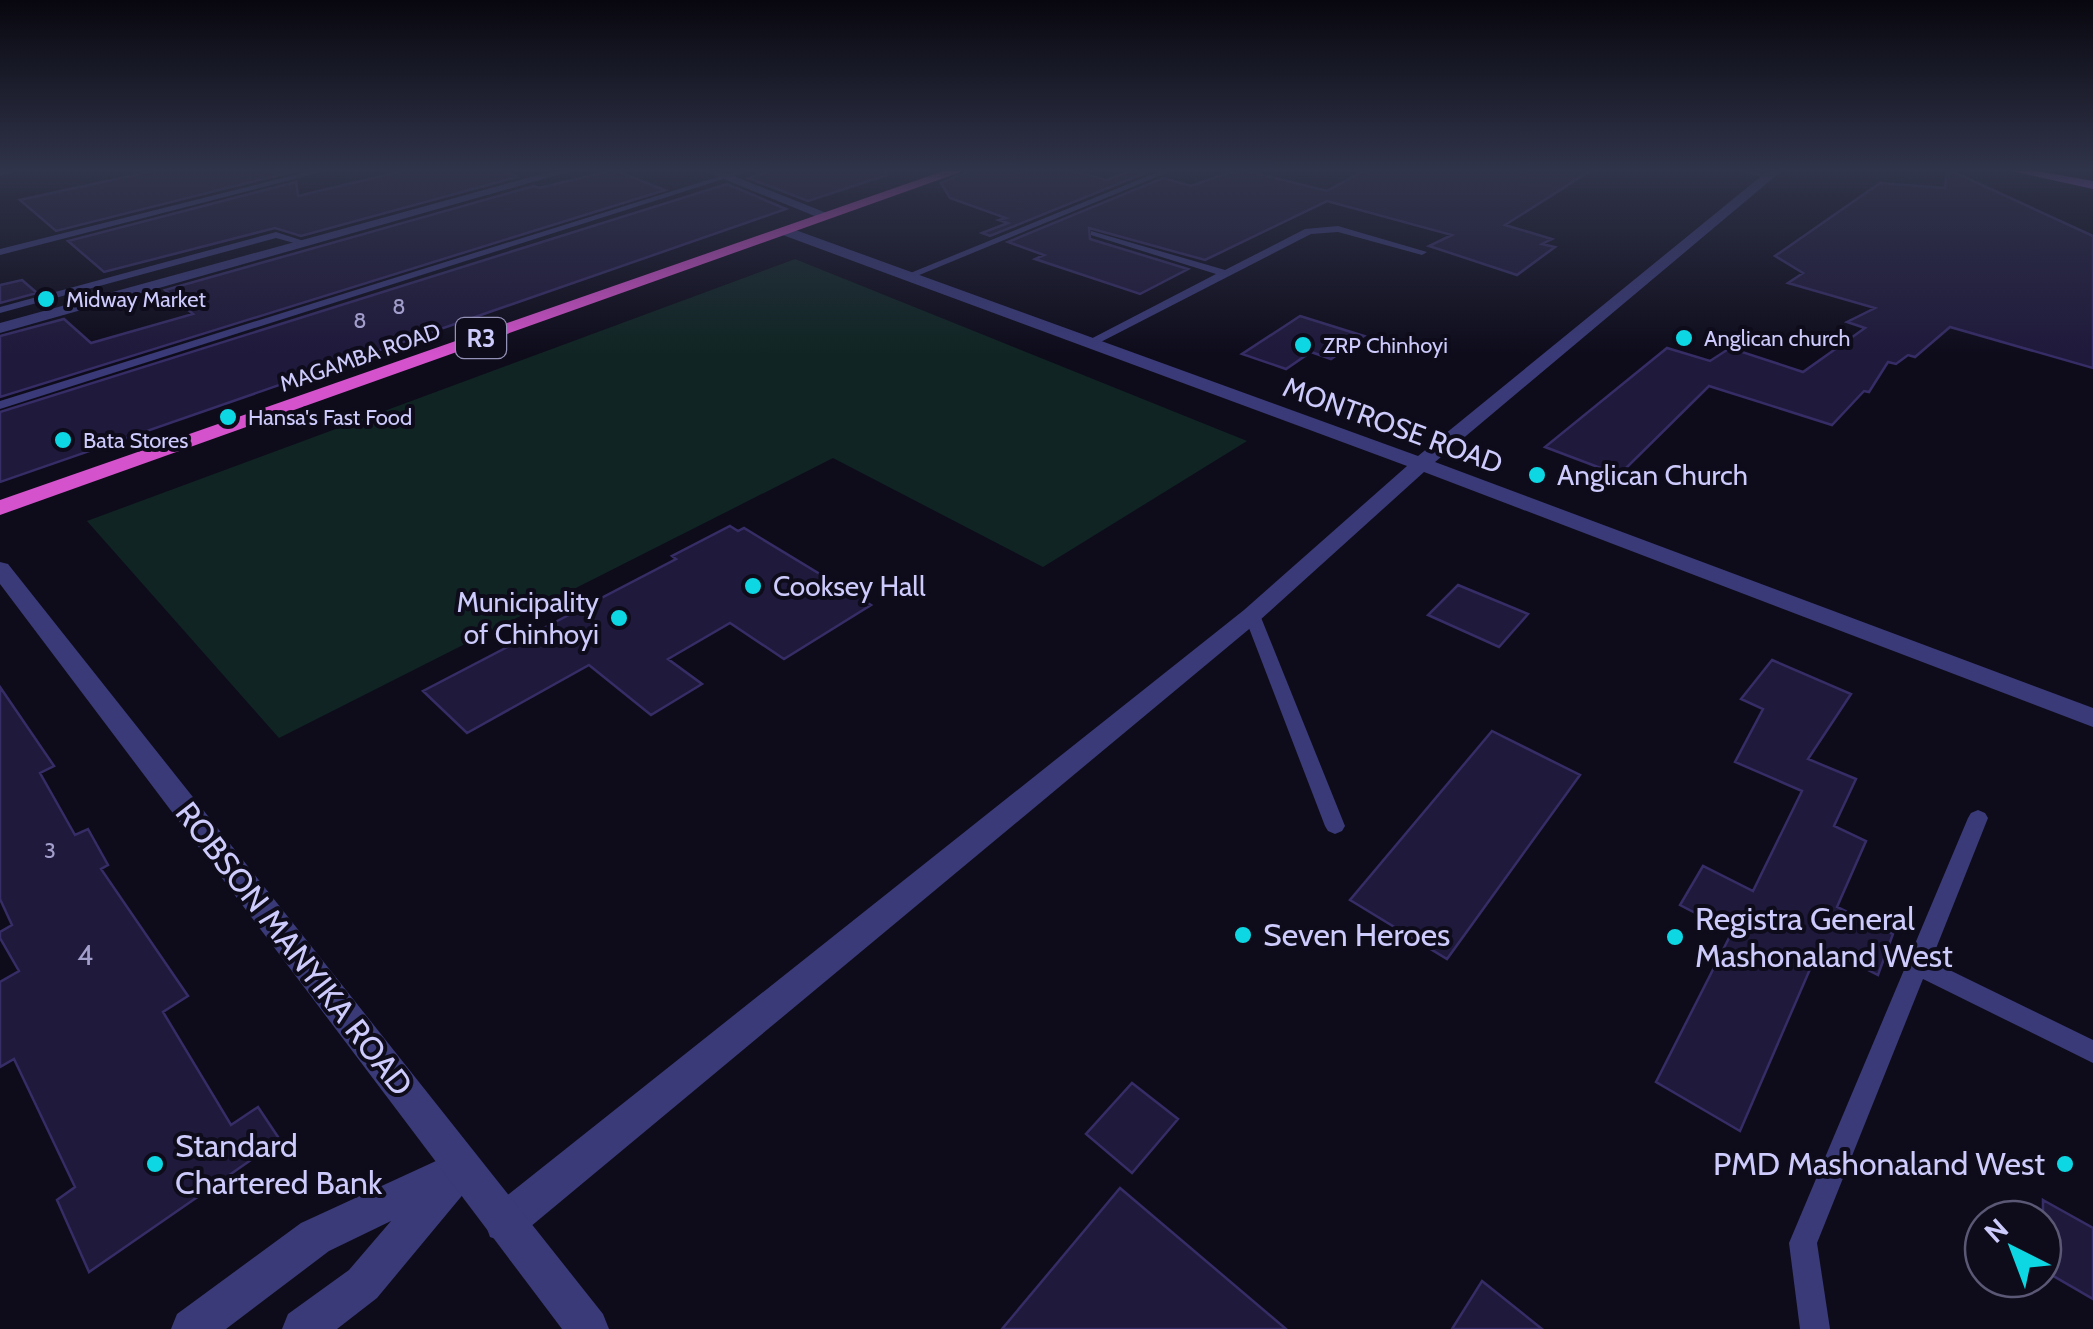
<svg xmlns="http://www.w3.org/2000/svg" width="2093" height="1329" font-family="Cabin,sans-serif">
	<rect width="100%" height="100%" fill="#0e0c1b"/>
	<path fill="#102523" d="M795,259L1247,441L1043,567L833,458L279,738L87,521Z"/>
	<path fill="#1f193b" stroke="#362d66" stroke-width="2.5" d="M162,169L295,171L56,231L20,200Z
		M411,169H502L517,177L301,236L275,228L104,272L68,241L296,182L298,196Z
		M776,169H886L887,175L808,201L748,178Z
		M973,169H1067L1106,180L1134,170L1145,173L990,236L982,233L1008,223L999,220L1006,218L950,198L941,183Z
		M1239,169L1327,191L1367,169H1593L1505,225L1552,239L1542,244L1555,247L1517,275L1429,246L1452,235L1327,201L1205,260L1089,228L1090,239L1188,269L1140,294L1035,259L1044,255L1008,242L1163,178L1191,186Z
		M1947,169L2093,236V368L1950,327L1915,357L1908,355L1896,364L1888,362L1869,392L1864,391L1832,425L1709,386L1619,475L1545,447L1667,348L1710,361L1730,348L1803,372L1865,328L1847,322L1875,308L1788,283L1803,273L1775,256L1880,183L1945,188Z
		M614,170L665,190L0,397V336L64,319L91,343L193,314L165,290L534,186L539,188Z
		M727,184L786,209L0,482V412Z
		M22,280L37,293L0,303V285Z
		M1300,316L1364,336L1331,359L1311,352L1286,369L1242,354Z
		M730,526L738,531L744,528L871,605L784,659L730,623L668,659L702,684L651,715L589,665L467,733L423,691L676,559L672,556Z
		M1458,585L1528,614L1499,647L1428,615Z
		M1772,660L1851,694L1808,759L1856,779L1834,826L1866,841L1837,907L1893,934L1878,975L1820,946L1740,1131L1656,1082L1732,932L1680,905L1703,866L1753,891L1802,791L1735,762L1763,709L1741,699Z
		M0,687L54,766L40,773L75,835L88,829L108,865L101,869L188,996L163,1012L231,1125L258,1107L280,1140L89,1272L57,1200L75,1187L14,1059L0,1067V982L19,971L0,938V932L12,925L0,899Z
		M1492,731L1580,775L1447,959L1350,900Z
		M1132,1083L1178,1119L1132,1173L1086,1134Z
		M1120,1188L1286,1329H1002Z
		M2043,1200L2093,1228V1299L2043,1270Z
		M1482,1281L1542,1329H1452Z"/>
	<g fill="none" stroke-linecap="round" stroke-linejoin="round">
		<path fill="#3a3a78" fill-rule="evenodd" d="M319,169H333L0,255V249Z
			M743,169H755L0,409V401Z
			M1165,169H1176L912,278L903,276Z
			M1729,169H1746L1773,176L1769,179Z
			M1338,226L1427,252L1422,255L1338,232L1311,234L1091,347L1081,344L1216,274L1091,235V231L1225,270L1305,229Z
			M276,232L310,243L305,246L276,238L0,313V307Z
			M1252,610L1260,615L1345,826L1342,831L1335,834L1328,831L1325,826L1244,615Z
			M1978,810L1985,813L1988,818L1931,961L2093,1040V1063L1923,979L1817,1243L1830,1329H1800L1789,1243L1968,818L1971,813Z"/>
		<path fill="#3a3a78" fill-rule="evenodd" d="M0,169H21L0,176Z
			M560,169H579L0,333V323Z
			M1770,169H1784L1435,462L2093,708V727L1424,472L1260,620L518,1237L504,1242L490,1237L485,1223L490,1209L1244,610L1407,466L780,234V228H790L1418,456Z
			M462,1149L475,1154L481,1167L475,1180L377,1298L337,1329H282L288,1314L349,1270L391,1221L329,1251L226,1329H171L177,1314L301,1223Z"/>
		<path fill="#3a3a78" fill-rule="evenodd" d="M699,169H716L834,216L822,219Z
			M0,562L8,564L603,1314L609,1329H562L0,584Z"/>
		<path fill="#b458f5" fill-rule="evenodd" d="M2002,169H2027L2093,181V189Z"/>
		<path fill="#d452cc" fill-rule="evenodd" d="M949,169H969L0,515V500Z"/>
	</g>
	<linearGradient id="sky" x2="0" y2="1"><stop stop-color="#08070f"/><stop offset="0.48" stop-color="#30344a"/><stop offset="1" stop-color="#30344a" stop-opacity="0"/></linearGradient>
	<rect width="2093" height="355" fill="url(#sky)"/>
	<g fill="#0ed7e4" stroke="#0e0c1b" stroke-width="4">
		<circle cx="46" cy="299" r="10"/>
		<circle cx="1684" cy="338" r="10"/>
		<circle cx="1303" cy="345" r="10"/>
		<circle cx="228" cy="417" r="10"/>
		<circle cx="63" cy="440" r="10"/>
		<circle cx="1537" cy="475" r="10"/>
		<circle cx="753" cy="586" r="10"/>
		<circle cx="619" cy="618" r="10"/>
		<circle cx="1243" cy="935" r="10"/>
		<circle cx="1675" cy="937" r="10"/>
		<circle cx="155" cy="1164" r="10"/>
		<circle cx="2065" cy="1164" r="10"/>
	</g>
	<g text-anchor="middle" stroke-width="8" stroke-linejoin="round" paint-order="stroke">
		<g font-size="22" fill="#cdcafc" stroke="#0e0c1b" text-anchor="start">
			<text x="66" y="307">Midway Market</text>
			<text x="1704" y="346">Anglican church</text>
			<text x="1323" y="353">ZRP Chinhoyi</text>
			<text x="248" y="425">Hansa's Fast Food</text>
			<text x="83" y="448">Bata Stores</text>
		</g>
		<g font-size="22" fill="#a29ecc">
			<text x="399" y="314">8</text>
			<text x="360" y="328">8</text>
			<text x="50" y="858">3</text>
		</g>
		<g font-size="22" fill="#cdcafc" stroke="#0e0c1b">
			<text transform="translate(360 357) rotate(-19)" y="8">MAGAMBA ROAD</text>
		</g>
		<rect fill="#0e0c1b" stroke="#9491b8" stroke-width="2.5" x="456" y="318" width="50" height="40" rx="8"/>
		<g font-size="25" font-weight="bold" fill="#cdcafc">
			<text x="481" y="347">R3</text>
		</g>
		<g font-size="28" fill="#cdcafc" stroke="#0e0c1b">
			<text transform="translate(1393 425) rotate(20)" y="10">MONTROSE ROAD</text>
		</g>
		<g font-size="28" fill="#cdcafc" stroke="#0e0c1b" text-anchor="start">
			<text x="1557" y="485">Anglican Church</text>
			<text x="773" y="596">Cooksey Hall</text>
			<text x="599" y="612" text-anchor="end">Municipality<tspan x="599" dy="32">of Chinhoyi</tspan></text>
		</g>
		<g font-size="28" fill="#a29ecc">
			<text x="85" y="965">4</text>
		</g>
		<g font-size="32" fill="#cdcafc" stroke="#0e0c1b" text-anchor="start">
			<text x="1695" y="930">Registra General<tspan x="1695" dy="37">Mashonaland West</tspan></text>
			<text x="1263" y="946">Seven Heroes</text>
			<text x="175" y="1157">Standard<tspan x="175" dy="37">Chartered Bank</tspan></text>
			<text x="2045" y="1175" text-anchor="end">PMD Mashonaland West</text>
		</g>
		<g font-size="32" fill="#cdcafc" stroke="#0e0c1b">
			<text transform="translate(294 949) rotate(52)" y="11">ROBSON MANYIKA ROAD</text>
		</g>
	</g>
	<g transform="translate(2013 1249) rotate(318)"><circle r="48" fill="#0e0c1b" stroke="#5a5875" stroke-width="2.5"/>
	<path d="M0-8L18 38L0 25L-18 38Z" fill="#0ed7e4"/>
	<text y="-15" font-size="28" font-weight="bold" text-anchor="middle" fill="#cdcafc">N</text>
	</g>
</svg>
